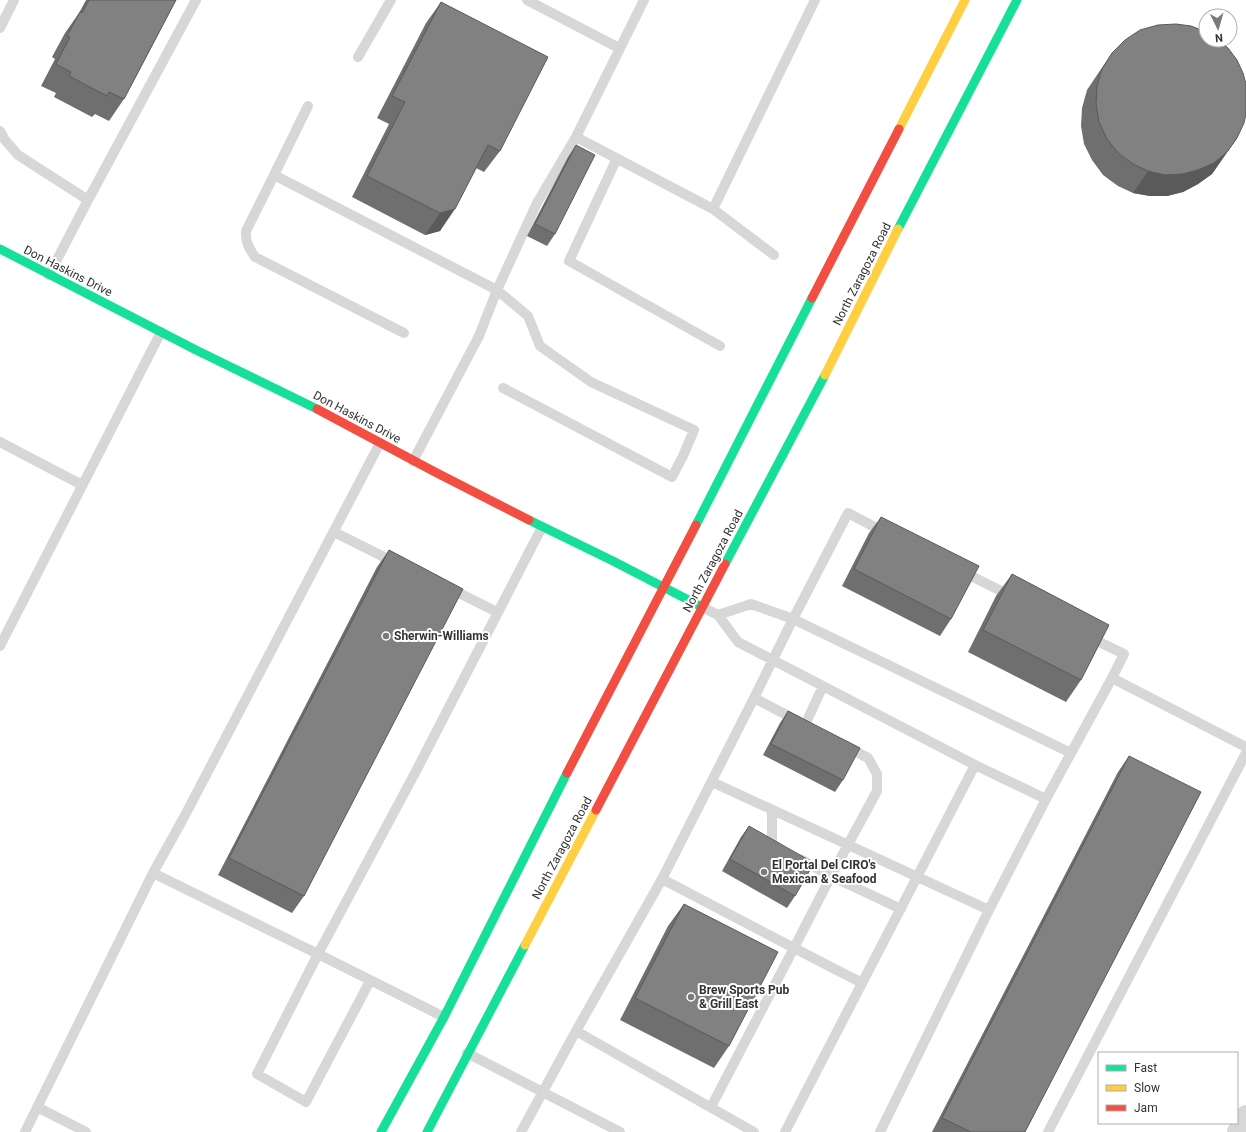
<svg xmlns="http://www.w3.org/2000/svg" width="1246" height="1132" font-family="Roboto,sans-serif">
	<rect width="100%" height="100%" fill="#fff"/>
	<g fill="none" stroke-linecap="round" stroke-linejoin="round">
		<path stroke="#d7d7d7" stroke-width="10" d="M527,0L619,48
			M0,28L14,0
			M358,57L391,0
			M0,131L5,140L18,155L88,200L196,0
			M576,137L713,209L774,255
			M617,158L569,261L720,346
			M274,175L308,106
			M713,209L815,0
			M49,275L88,200
			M404,333L255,257C249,248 245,242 246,231L274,175L497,290L479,336L413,461
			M503,388L672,477L683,456L694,430L591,382L540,346L528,316L497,290L537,203L576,137L644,0
			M0,442L82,485
			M380,443L183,819L153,873L318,954L415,773L542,527
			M334,532L396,563
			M961,571L1011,596
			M449,588L497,612
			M702,607L718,615L738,642L975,765L1046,799
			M718,615L751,604L793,619L1071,753
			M1089,637L1124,654L1112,678
			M0,646L161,332
			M754,698L798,721
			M805,725L823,686
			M846,746L868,758L877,774V791L831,876L901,909
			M712,782L989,910
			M772,810V844L779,848
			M800,859L831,876L794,948L862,983
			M662,879L794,948L711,1107
			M370,981L306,1102L257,1074L318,954L444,1017
			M467,1053L620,1132
			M37,1107L86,1132
			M25,1132L153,873
			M521,1132L576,1031
			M754,1132L576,1031L662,879L754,698L793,619L848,513L886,533
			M785,1132L975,765
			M880,1132L989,910L1046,799L1112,678L1246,747
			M1048,1132L1246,753"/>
		<path stroke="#d7d7d7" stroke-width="20" d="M1237,1132L1246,1115"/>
		<path stroke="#16e098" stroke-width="9" d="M898,229L1017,0
			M0,249L196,350L317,409
			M529,520L613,561L702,607
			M696,525L812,298
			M725,564L825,375
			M381,1132L444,1017L567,773
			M427,1132L525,945"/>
		<path stroke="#ffcf43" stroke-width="9" d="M899,129L965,0
			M825,375L898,229
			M525,945L596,810"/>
		<path stroke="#f24e42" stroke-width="9" d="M812,298L899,129
			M317,409L435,472L529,520
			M567,773L696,525
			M596,810L725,564"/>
	</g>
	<path fill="#6f6f6f" d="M86,0H176L124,99L109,121L95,114L92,117L54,97L56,93L41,86L55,59L52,57L65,33L79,13Z
		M441,2L500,151L484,172L476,168L440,231L425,235L352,197L389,124L377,118L426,23Z
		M1112,53L1237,138L1212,174L1198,184L1183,192L1167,196H1150L1133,193L1118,186L1103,175L1092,160L1084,144L1081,126L1082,108L1087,90L1097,75Z
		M576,145L555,234L547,246L527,236L568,157Z
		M881,517L951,619L940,636L842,586L869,533Z
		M389,550L304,896L292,913L218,875L377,567Z
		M1012,574L1081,680L1066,702L968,652L996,596Z
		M788,711L843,780L835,792L763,755L780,723Z
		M1129,756L1025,1132H932L1118,772Z
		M749,826L795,896L787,908L722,871L741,837Z
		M684,904L729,1046L714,1068L620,1020L668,926Z"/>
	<path fill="#5a5a5a" d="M1237,138L1212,174L1198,184L1183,192L1167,196H1150L1133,193L1148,171Z
		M455,209L440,231L425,235L440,213Z"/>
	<path fill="#818181" stroke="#5a5a5a" d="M89,0H176L124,99L109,92L107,96L69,76L71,72L56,64L70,37L67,36L80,12L82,13Z
		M441,2L548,57L500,151L488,145L455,209L440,213L367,176L405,102L392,96Z
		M1176,24L1191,26L1204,31L1206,32V40H1219L1228,48L1237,60L1243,73L1246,84V114L1244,123L1237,138L1227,152L1214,163L1198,170L1182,174L1165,175L1148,171L1133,164L1118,153L1107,139L1099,122L1096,104L1097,86L1102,69L1112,53L1125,40L1140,30L1158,25Z
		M576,145L595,155L555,234L535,224Z
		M881,517L979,566L951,619L854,569Z
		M389,550L463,589L304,896L229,858Z
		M1012,574L1109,625L1081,680L983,630Z
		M788,711L860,748L843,780L771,744Z
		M1129,756L1201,792L1025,1132H971L942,1118Z
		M749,826L814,863L795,896L730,859Z
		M684,904L778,952L729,1046L635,998Z"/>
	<g fill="#7a7a7a" stroke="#fff" stroke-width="1.5">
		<circle cx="386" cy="636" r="4"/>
		<circle cx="764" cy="872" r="4"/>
		<circle cx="691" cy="997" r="4"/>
	</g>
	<g text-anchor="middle" stroke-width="4" stroke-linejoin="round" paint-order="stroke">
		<g font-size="12" fill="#333" stroke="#fff">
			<text transform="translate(68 271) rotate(27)" y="4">Don Haskins Drive</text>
			<text transform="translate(862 274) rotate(-63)" y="4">North Zaragoza Road</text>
			<text transform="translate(357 417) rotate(28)" y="4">Don Haskins Drive</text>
			<text transform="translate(713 561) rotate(-62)" y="4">North Zaragoza Road</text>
			<text transform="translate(562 848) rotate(-62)" y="4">North Zaragoza Road</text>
		</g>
		<g font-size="12" font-weight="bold" fill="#333" stroke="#fff" text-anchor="start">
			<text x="394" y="640">Sherwin-Williams</text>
			<text x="772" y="869">El Portal Del CIRO's<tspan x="772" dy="14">Mexican &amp; Seafood</tspan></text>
			<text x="699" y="994">Brew Sports Pub<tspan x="699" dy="14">&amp; Grill East</tspan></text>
		</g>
	</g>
	<rect x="1098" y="1052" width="140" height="72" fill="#ffffff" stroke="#adadad"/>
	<rect x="1106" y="1065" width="20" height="6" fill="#16e098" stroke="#adadad"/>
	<text x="1134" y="1072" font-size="12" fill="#333333">Fast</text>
	<rect x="1106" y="1085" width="20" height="6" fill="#ffcf43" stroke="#adadad"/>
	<text x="1134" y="1092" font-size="12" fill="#333333">Slow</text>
	<rect x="1106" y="1105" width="20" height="6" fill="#f24e42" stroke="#adadad"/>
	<text x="1134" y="1112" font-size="12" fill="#333333">Jam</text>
	<g transform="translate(1218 28) rotate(175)"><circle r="19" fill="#ffffff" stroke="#adadad"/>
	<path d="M0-3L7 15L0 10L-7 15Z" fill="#7a7a7a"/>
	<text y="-6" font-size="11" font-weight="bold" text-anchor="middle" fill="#333333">N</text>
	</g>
</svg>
